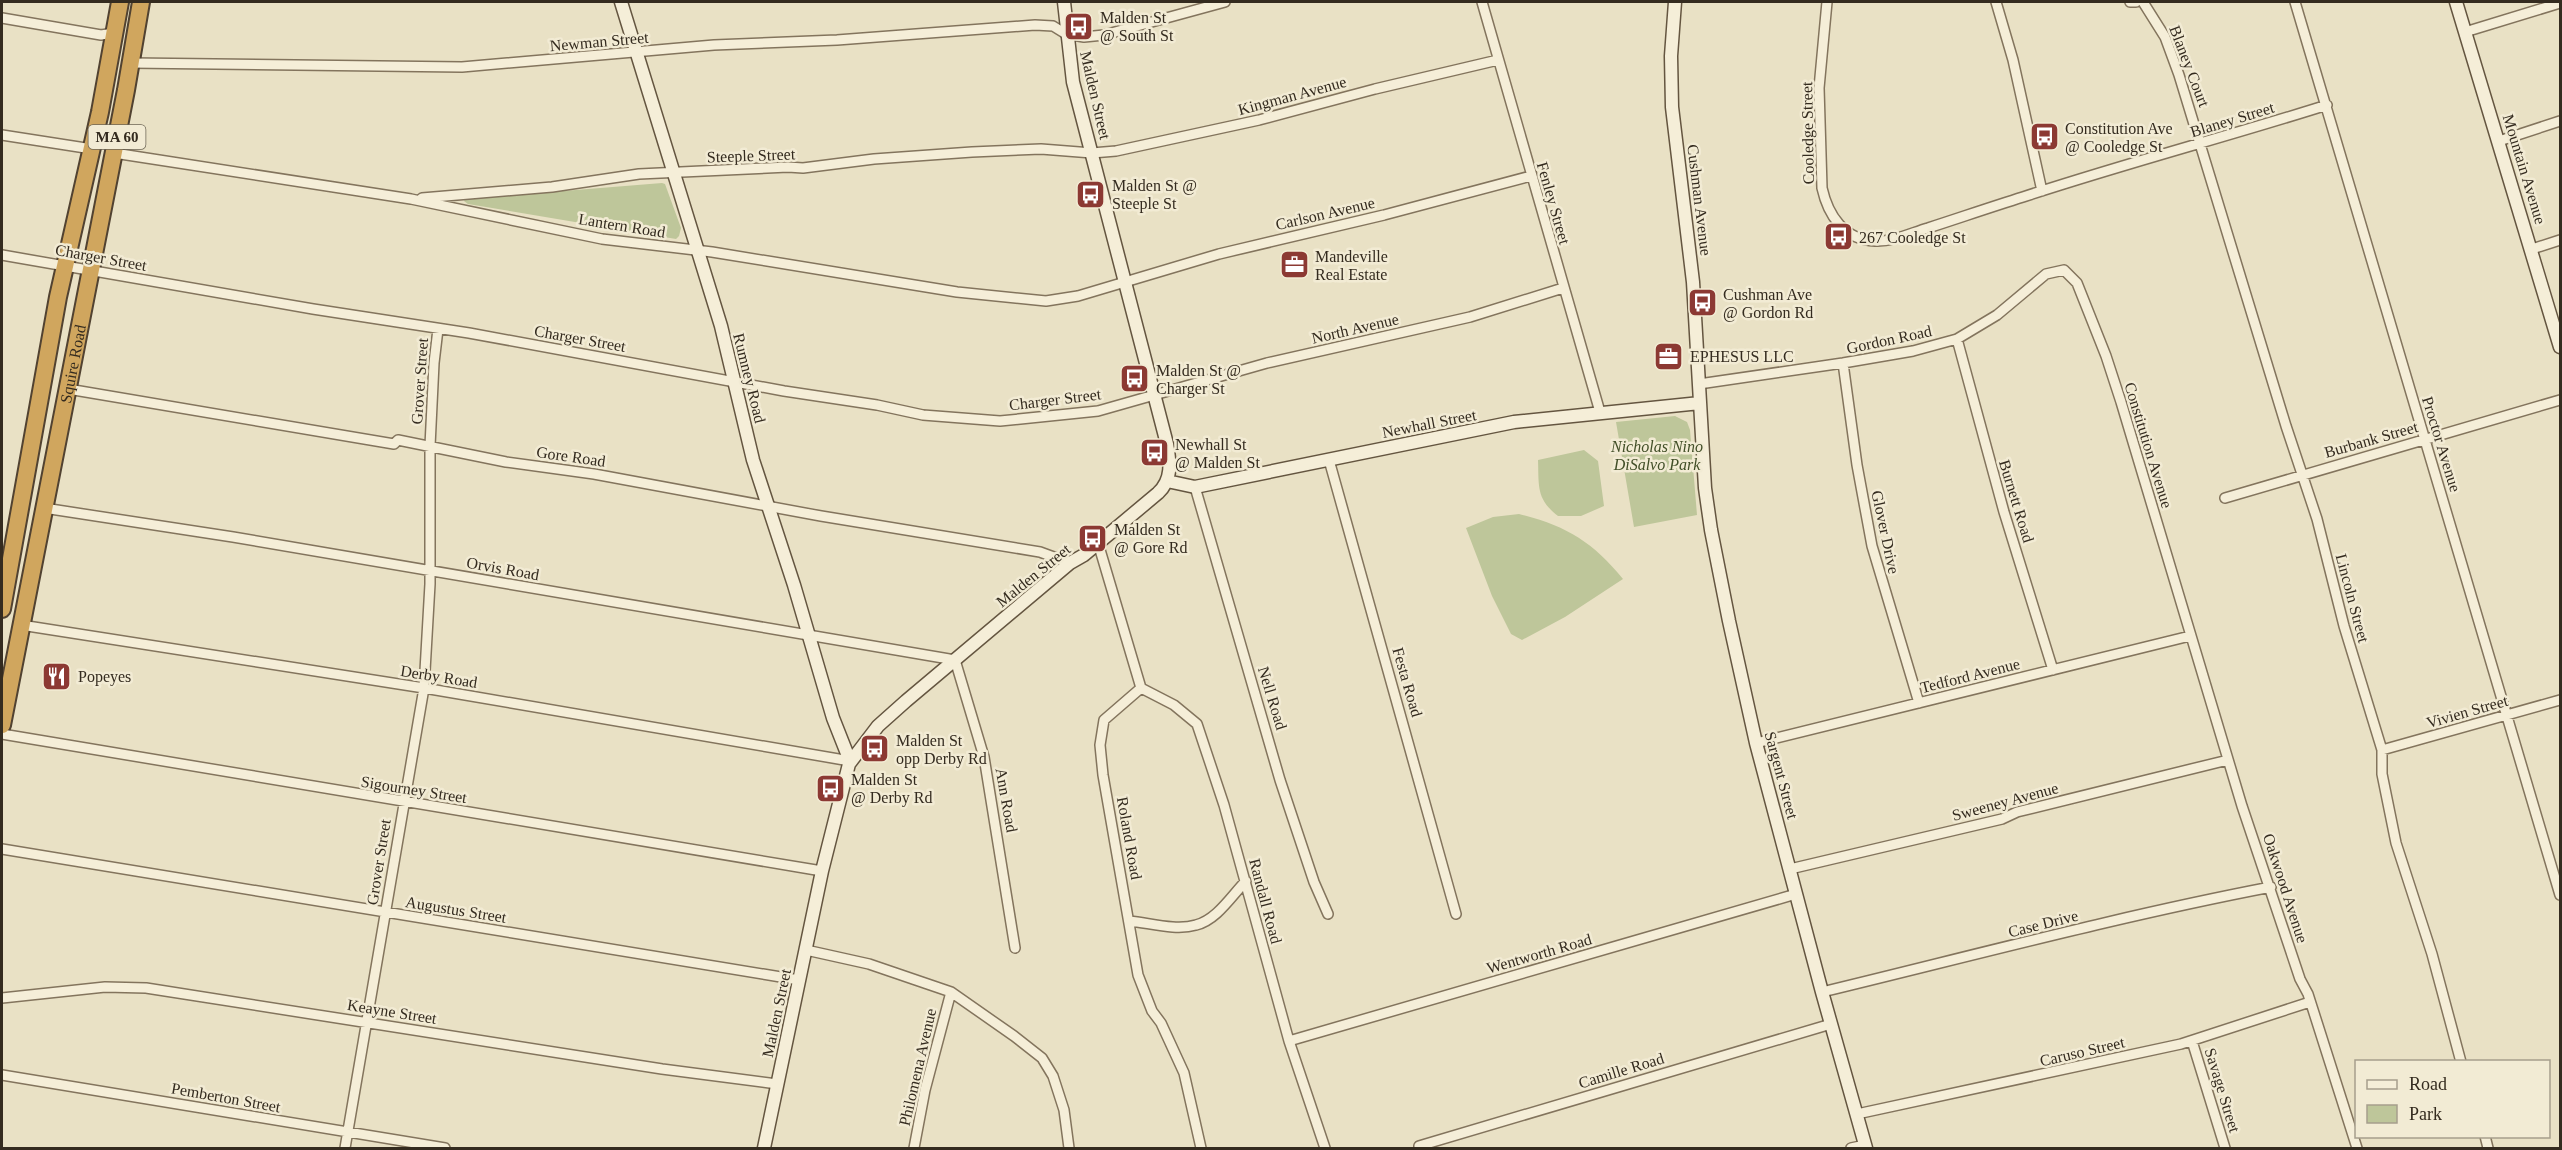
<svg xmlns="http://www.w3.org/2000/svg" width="2562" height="1150" font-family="'Times New Roman',serif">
	<rect width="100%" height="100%" fill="#e9e1c5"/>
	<path fill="#bec69a" d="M662,183L665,184L681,228L679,236L676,239L468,204L464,201L465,199Z
		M1675,416L1687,422L1690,430L1697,515L1634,527L1616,422Z
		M1584,450L1598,461L1604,506L1581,516H1558C1536,499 1539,486 1538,460Z
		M1519,514C1566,526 1592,541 1623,579L1565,617L1522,640L1511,634L1492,596L1466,528L1493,517Z"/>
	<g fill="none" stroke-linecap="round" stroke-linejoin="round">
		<defs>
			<path id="street" d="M1482,2L1600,412
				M1827,2L1819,88L1822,188C1828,215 1844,240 1875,241C1893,242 1911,233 1928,228C1959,218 1991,207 2023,197C2123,164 2226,137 2327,105
				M1996,2L2013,60L2042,191
				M2130,2H2136
				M2143,2L2165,37L2179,75L2286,426L2317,519L2344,626L2382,750V774L2396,843L2432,954L2461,1062
				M2295,2L2560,895
				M2,18L101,35L114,33
				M2465,32L2560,3
				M131,63L462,67L714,45L837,40L1035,25L1053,26L1066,34L1084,37L1104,35L1225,2
				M2,135L92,149
				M2499,141L2560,121
				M114,153L411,199L602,239L712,252L957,292L1046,301L1078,296L1219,254L1384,215L1531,176
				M422,198L552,187L639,174L788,167L803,168L874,159L972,152L1041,149L1092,153L1116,151L1259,120L1375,89L1498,60
				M2532,249L2560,240
				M2,255L313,309L469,333L784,391L877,405L923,415L1000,421L1098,411L1267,363L1470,317L1563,288
				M1957,339L2004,512L2053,670
				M1843,363L1857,465L1872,546L1919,703
				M1699,384L1843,363L1913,351L1957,339L1997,315L2046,274L2064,270L2077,283L2106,356L2121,402L2242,806L2300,979L2308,994L2357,1148
				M68,389L394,444L398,440L506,462L594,474L821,516L1040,552L1070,563
				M1329,460L1456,914
				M1195,487L1280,780L1314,882L1328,914
				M2225,498L2560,400
				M44,508L233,537L955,660L984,757L1015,948
				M1098,543L1141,688L1104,720L1100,745L1103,775L1138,975L1152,1011L1161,1023L1184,1073L1201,1148
				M21,625L424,688L850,761
				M1141,688L1174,705L1197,724L1224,805L1289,1041L1325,1148
				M2,734L822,871
				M1756,743L2190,636
				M2382,750L2560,700
				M2,849L799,980
				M1790,869L2002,819L2017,812L2228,760
				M1130,921C1150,923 1176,931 1196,925C1217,920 1232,895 1246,881
				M806,950L869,964L951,992L1014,1036L1042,1058L1053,1076L1064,1110L1069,1148
				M1822,992C1971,956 2120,916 2271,887
				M2,998L105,987L146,988L662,1069L777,1084
				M1289,1041L1796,894
				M2192,1041L2225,1148
				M2,1075L445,1148
				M1857,1114L2181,1044L2310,1002
				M2485,1136L2488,1148
				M1419,1146L1831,1024
				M345,1148L424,688L430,584V446L434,363L438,329
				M914,1148L925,1090L951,992
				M1851,1148L1865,1145"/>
			<path id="secondary" d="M621,2L721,326L753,460L794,585L833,718L850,761
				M1675,2L1671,56L1672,107L1693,282L1705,488L1711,530L1729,621L1756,743L1822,992L1866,1148
				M2456,2L2560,347
				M1167,481L1195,487L1514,422L1700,403
				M764,1148L822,871L849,764L878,726L906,701L1070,563L1084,555L1158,493C1173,479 1170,462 1167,444L1073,82L1064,2"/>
			<g id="highway">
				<path d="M2,609L58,297L100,112L120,2"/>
				<path id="s1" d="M2,725L126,90L141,2"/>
			</g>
		</defs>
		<use href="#street" stroke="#83745d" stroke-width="12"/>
		<use href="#secondary" stroke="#645540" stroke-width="15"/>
		<use href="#highway" stroke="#514231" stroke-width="20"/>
		<use href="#street" stroke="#f5eed8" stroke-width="9"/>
		<use href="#secondary" stroke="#f5eed8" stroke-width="12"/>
		<use href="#highway" stroke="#d0a65e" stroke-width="16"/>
	</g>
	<defs>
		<symbol id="bus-square" viewBox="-11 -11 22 22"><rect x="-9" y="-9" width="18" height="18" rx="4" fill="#8c3933" stroke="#f2ebd4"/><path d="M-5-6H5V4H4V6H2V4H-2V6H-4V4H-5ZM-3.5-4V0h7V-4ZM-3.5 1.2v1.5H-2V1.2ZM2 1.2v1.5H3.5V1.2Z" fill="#fff"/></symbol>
		<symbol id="office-square" viewBox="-11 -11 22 22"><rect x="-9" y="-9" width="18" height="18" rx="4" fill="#8c3933" stroke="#f2ebd4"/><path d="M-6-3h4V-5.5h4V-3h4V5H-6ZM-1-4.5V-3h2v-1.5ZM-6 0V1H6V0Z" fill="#fff"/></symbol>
		<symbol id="restaurant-square" viewBox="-11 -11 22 22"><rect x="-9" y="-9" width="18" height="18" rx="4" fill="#8c3933" stroke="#f2ebd4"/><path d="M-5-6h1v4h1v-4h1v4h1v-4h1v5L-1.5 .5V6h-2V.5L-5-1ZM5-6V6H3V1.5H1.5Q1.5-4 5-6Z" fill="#fff"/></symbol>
	</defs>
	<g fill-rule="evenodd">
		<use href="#bus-square" x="1062" y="10" width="33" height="33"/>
		<use href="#bus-square" x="2028" y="120" width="33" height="33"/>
		<use href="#bus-square" x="1074" y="178" width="33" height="33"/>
		<use href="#bus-square" x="1822" y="220" width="33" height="33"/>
		<use href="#office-square" x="1278" y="248" width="33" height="33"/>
		<use href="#bus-square" x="1686" y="286" width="33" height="33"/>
		<use href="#office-square" x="1652" y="340" width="33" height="33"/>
		<use href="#bus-square" x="1118" y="362" width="33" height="33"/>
		<use href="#bus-square" x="1138" y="436" width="33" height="33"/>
		<use href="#bus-square" x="1076" y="522" width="33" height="33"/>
		<use href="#restaurant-square" x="40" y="660" width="33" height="33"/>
		<use href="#bus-square" x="858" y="732" width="33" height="33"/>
		<use href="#bus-square" x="814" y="772" width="33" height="33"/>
	</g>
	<g text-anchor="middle" stroke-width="5" stroke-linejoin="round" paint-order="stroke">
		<rect fill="#f2ebd4" stroke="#6d6555" stroke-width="1.5" x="88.5" y="125" width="57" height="24" rx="4.5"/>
		<g font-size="15" font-weight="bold" fill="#342b1f">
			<text x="117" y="142">MA 60</text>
		</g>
		<g font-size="16" fill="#342b1f" stroke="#f2ebd4" text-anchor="start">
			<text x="1100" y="23">Malden St<tspan x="1100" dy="18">@ South St</tspan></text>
			<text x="2065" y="134">Constitution Ave<tspan x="2065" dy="18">@ Cooledge St</tspan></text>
			<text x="1112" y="191">Malden St @<tspan x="1112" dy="18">Steeple St</tspan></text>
			<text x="1859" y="243">267 Cooledge St</text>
			<text x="1315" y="262">Mandeville<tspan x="1315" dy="18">Real Estate</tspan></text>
			<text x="1723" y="300">Cushman Ave<tspan x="1723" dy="18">@ Gordon Rd</tspan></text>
			<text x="1690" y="362">EPHESUS LLC</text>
			<text x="1156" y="376">Malden St @<tspan x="1156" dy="18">Charger St</tspan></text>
			<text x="1175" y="450">Newhall St<tspan x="1175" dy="18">@ Malden St</tspan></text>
			<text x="1114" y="535">Malden St<tspan x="1114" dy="18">@ Gore Rd</tspan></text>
			<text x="78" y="682">Popeyes</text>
			<text x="896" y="746">Malden St<tspan x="896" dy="18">opp Derby Rd</tspan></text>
			<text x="851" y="785">Malden St<tspan x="851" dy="18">@ Derby Rd</tspan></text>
		</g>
		<g font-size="16" fill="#342b1f" stroke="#f2ebd4">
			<text transform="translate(599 41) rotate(-5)" y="6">Newman Street</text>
			<text transform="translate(2190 66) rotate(69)" y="6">Blaney Court</text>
			<text transform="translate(1096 95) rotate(77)" y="6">Malden Street</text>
			<text transform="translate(1292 95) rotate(-15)" y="6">Kingman Avenue</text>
			<text transform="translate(2232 119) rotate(-17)" y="6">Blaney Street</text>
			<text transform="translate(1807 133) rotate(-91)" y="6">Cooledge Street</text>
			<text transform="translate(751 155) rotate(-2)" y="6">Steeple Street</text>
			<text transform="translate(2525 169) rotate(73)" y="6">Mountain Avenue</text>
			<text transform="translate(1700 200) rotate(83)" y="6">Cushman Avenue</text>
			<text transform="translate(1554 203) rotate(74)" y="6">Fenley Street</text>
			<text transform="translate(1325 213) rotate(-13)" y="6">Carlson Avenue</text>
			<text transform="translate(622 225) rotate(9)" y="6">Lantern Road</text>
			<text transform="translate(101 257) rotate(10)" y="6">Charger Street</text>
			<text transform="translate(1355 328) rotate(-13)" y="6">North Avenue</text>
			<text transform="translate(580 338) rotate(10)" y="6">Charger Street</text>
			<text transform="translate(1889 339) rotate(-12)" y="6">Gordon Road</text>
			<text dy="6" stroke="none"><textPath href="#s1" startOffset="368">Squire Road</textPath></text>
			<text transform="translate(750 378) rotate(76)" y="6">Rumney Road</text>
			<text transform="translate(419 381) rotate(-86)" y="6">Grover Street</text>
			<text transform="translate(1055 399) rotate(-7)" y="6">Charger Street</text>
			<text transform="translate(1429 423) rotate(-11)" y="6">Newhall Street</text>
			<text transform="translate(2371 439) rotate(-16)" y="6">Burbank Street</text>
			<text transform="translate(2442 444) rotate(73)" y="6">Proctor Avenue</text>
			<text transform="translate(2149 445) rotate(73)" y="6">Constitution Avenue</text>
			<text transform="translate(571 456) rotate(8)" y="6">Gore Road</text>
			<text transform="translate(2017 501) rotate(73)" y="6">Burnett Road</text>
			<text transform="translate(1886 532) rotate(78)" y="6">Glover Drive</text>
			<text transform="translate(503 568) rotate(10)" y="6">Orvis Road</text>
			<text transform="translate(1033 575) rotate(-39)" y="6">Malden Street</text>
			<text transform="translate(2353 598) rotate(75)" y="6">Lincoln Street</text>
			<text transform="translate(1970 675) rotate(-14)" y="6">Tedford Avenue</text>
			<text transform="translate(439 676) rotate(9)" y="6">Derby Road</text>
			<text transform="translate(1408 682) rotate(74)" y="6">Festa Road</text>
			<text transform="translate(1273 698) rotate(73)" y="6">Nell Road</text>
			<text transform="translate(2467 711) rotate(-16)" y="6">Vivien Street</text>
			<text transform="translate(1782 775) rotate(75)" y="6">Sargent Street</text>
			<text transform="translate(414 789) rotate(9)" y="6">Sigourney Street</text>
			<text transform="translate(1007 800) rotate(80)" y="6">Ann Road</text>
			<text transform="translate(2005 801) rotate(-15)" y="6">Sweeney Avenue</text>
			<text transform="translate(1130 838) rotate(80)" y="6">Roland Road</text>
			<text transform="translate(378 862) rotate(-81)" y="6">Grover Street</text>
			<text transform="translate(2286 888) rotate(72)" y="6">Oakwood Avenue</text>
			<text transform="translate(1266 901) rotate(75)" y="6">Randall Road</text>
			<text transform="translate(456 909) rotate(9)" y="6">Augustus Street</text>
			<text transform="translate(2043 923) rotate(-14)" y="6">Case Drive</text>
			<text transform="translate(1539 953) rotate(-16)" y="6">Wentworth Road</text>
			<text transform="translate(392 1011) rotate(9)" y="6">Keayne Street</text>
			<text transform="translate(776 1013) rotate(-78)" y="6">Malden Street</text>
			<text transform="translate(2082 1051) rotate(-13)" y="6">Caruso Street</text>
			<text transform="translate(917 1067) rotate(-77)" y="6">Philomena Avenue</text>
			<text transform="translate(1621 1070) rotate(-17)" y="6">Camille Road</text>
			<text transform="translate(2223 1090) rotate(73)" y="6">Savage Street</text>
			<text transform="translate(226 1097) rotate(10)" y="6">Pemberton Street</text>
		</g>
		<g font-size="16" font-style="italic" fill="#424f28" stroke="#f2ebd4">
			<text x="1657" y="452">Nicholas Nino<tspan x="1657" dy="18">DiSalvo Park</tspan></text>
		</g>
	</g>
	<rect width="2562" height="1150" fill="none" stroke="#342b1f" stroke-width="6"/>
	<rect x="2355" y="1060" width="195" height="78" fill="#f2ebd4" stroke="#a69e8c" stroke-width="1.5"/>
	<rect x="2367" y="1080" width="30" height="9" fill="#f5eed8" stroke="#a69e8c" stroke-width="1.5"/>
	<text x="2409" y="1090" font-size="18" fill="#342b1f">Road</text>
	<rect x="2367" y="1105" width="30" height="18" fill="#bec69a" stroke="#a69e8c" stroke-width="1.5"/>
	<text x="2409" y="1120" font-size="18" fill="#342b1f">Park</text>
</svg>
